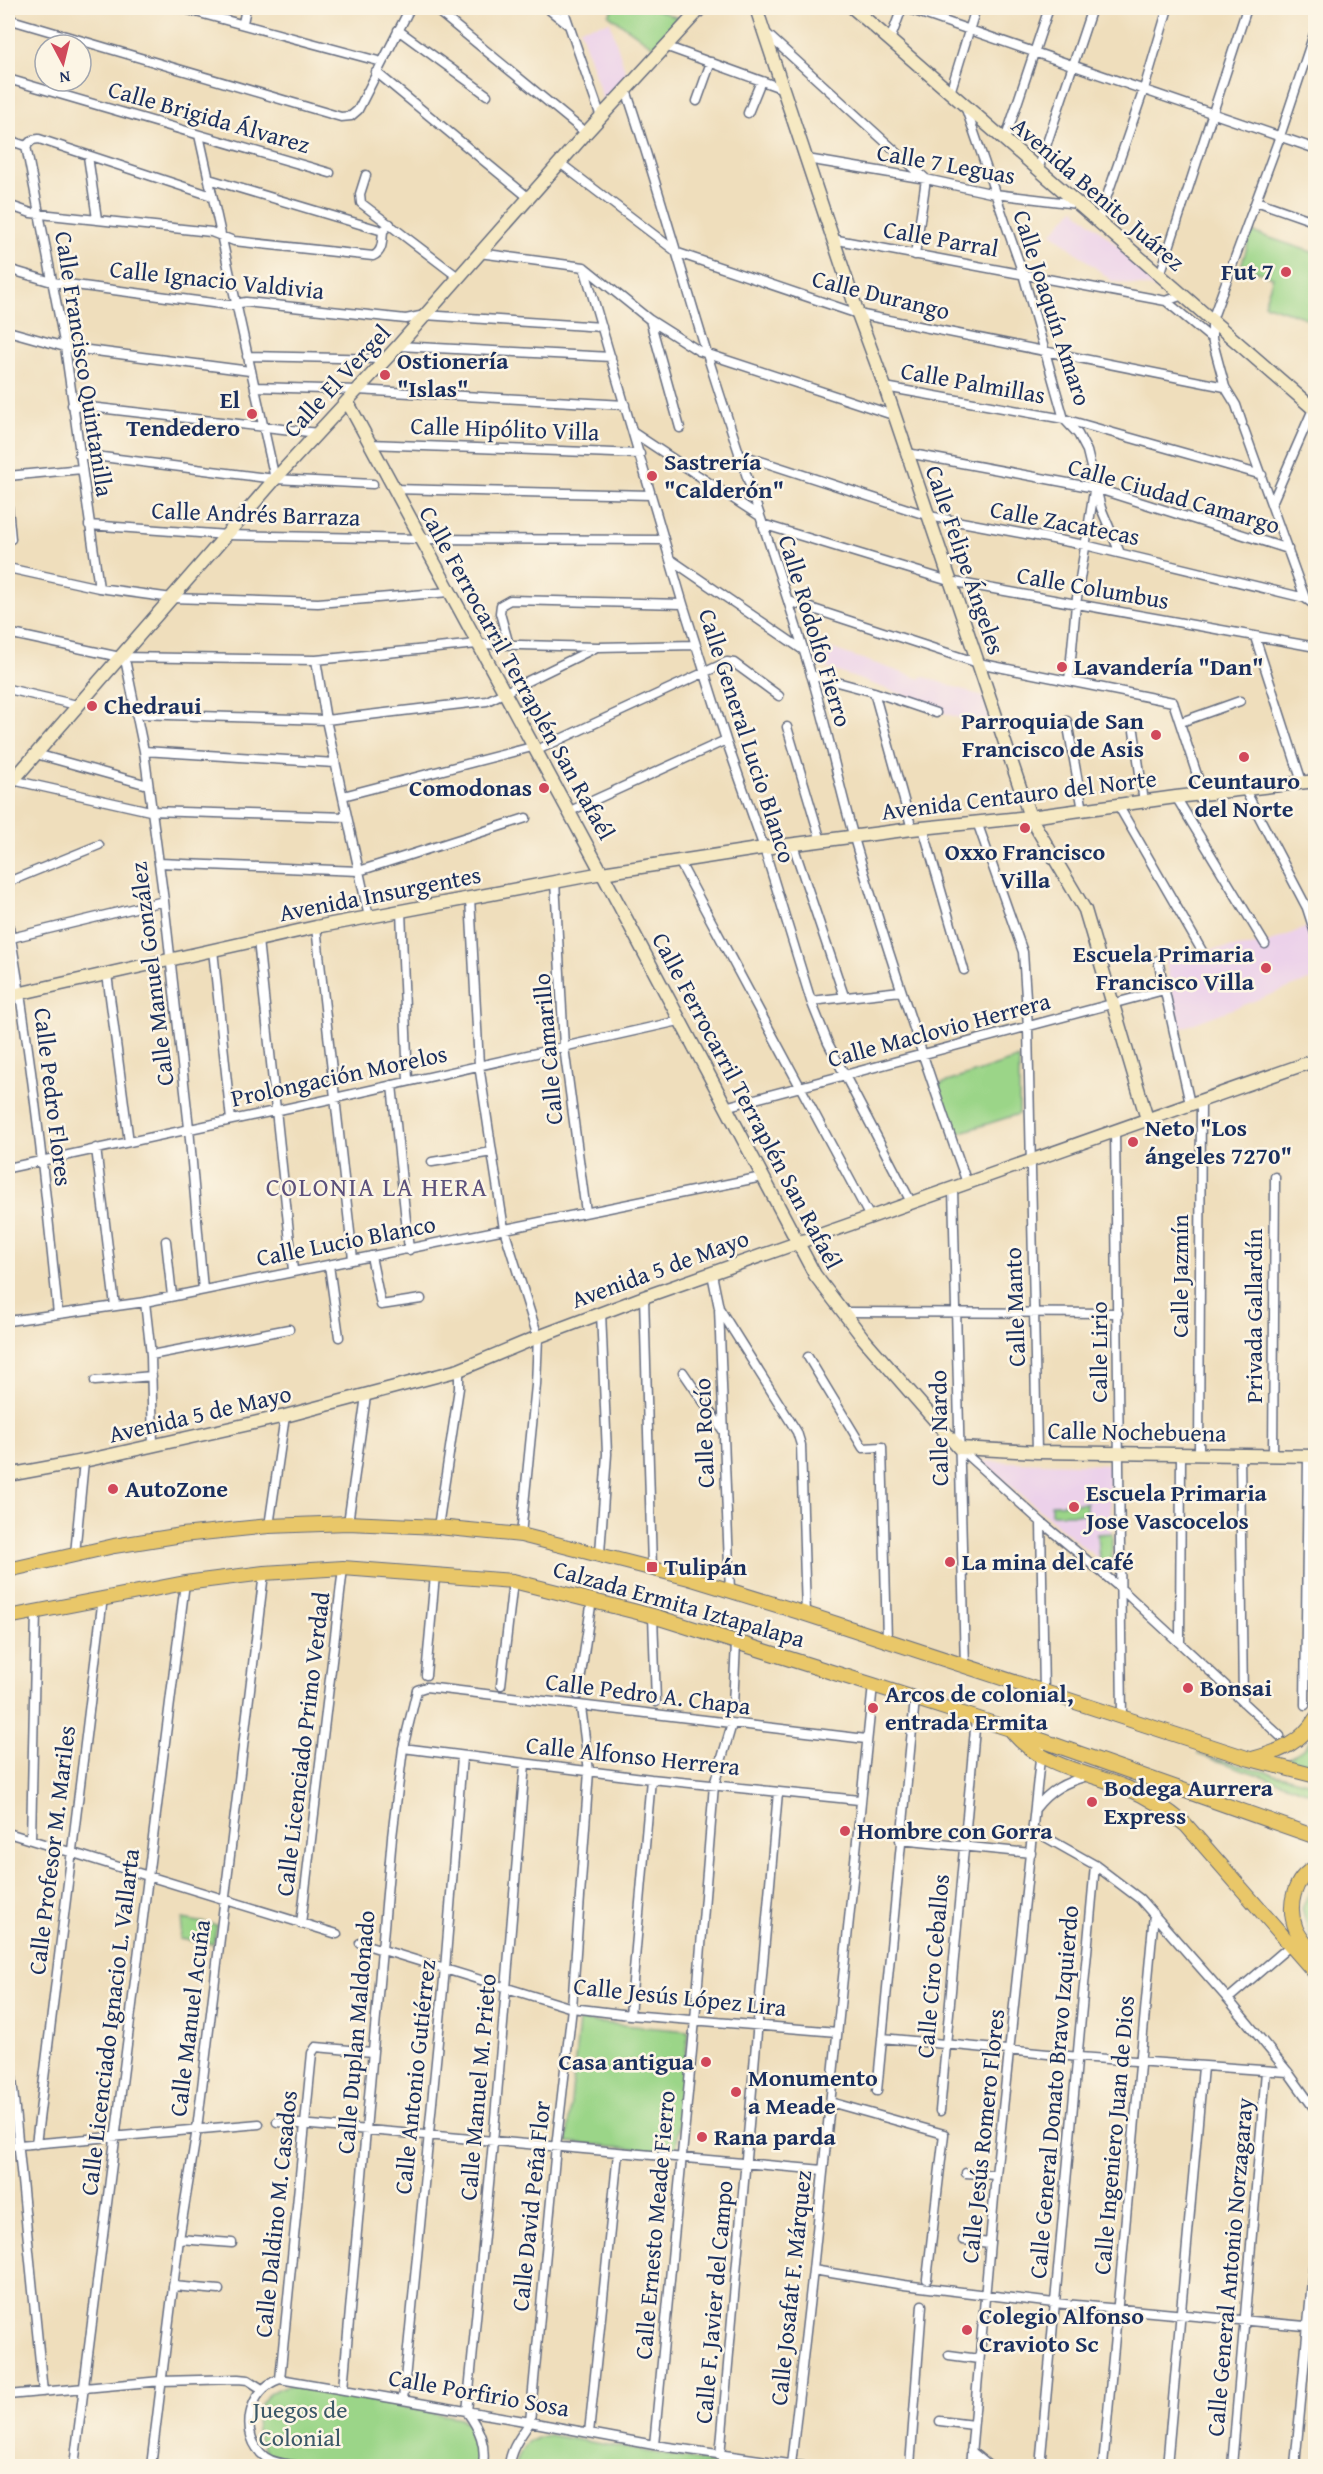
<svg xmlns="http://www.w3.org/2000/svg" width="1323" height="2474" font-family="'Gentium Book Plus',serif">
	<rect width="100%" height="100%" fill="#fcf5e5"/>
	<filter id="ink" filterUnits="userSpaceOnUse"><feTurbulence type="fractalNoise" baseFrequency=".0167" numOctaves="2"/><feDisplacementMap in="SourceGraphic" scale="12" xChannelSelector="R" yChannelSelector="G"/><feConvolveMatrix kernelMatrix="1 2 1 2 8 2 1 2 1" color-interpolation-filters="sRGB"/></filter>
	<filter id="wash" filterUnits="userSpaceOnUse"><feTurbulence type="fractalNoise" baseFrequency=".008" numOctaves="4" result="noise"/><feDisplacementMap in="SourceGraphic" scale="24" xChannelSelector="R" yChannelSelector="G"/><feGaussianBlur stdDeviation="1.35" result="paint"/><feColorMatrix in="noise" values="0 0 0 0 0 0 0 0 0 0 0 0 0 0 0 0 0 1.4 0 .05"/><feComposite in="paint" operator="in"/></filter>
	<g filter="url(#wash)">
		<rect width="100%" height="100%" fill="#efdebc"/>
		<path fill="#ecd1ea" d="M610,22L627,77L604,103L580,28Z
			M1074,208L1170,291L1112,281L1052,233Z
			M812,642L921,679L922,676L982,696L993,730L913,702L914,698L907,696L818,665Z
			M1307,927L1315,978L1179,1029L1164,954L1265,944Z
			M982,1461L1110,1465L1112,1571Z"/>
		<path fill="#9bd588" stroke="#5b8273" stroke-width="1.5" d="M614,8H653L680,19L654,47L609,15Z
			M1252,232L1315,253V321L1264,304L1273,277L1241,266Z
			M1019,1058V1114L955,1134L938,1085Z
			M1086,1503V1514H1051V1504Z
			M1112,1533V1571L1099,1560L1097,1534Z
			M1315,1732V1766L1285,1761L1306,1747Z
			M1197,1754L1315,1784V1794Z
			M1315,1882V1945L1311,1940L1302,1909L1312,1884Z
			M183,1919L217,1925L213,1944L180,1939Z
			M579,2021L688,2031L676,2152L567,2142Z
			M291,2385L460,2418C477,2429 486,2447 477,2466C419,2466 359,2471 302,2461C293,2460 282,2460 274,2457C257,2448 253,2424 259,2408C265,2394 277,2388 291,2385Z
			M549,2435L708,2462L717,2466H515C518,2448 531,2438 549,2435Z"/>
	</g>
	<g filter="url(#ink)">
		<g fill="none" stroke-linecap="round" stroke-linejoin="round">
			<defs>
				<path id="street" d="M181,8L382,62
					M434,8L586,133
					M547,8L567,24
					M563,8L601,117
					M906,8L1316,149
					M8,19L341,117L351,116L358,110L410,8
					M243,23L246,8
					M398,30L487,95
					M766,33L926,179L915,255
					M890,40L902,8
					M665,46L781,88
					M376,72L529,198
					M8,79L330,173
					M626,90C655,177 680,266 707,354C740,460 778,565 810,671C827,726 838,783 854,838C888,955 927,1069 967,1183
					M950,93L976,8
					M697,101L711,62
					M965,106L1023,274L1064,419L1078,434L1087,451L1101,508L1120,553
					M748,113L761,81
					M199,135L275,479
					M8,140L26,146L32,140L39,139L212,196
					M1005,140L1049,8
					M26,146L65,347L99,588
					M88,156L97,219
					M807,159L926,179L995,194L1077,204
					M560,163L678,253L858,314L1225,387
					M1038,170L1092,8
					M366,175L360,194L361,203L458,277
					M209,179L383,231L390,224
					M1256,201L1316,222
					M8,205L31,213L211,232L234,241L373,256C383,252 382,241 383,231
					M1098,222L1144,89L1168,8
					M832,239L1166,301L1183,295
					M479,253L584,267L650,320L699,351L893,415
					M584,267L683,604L726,740L764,848L811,1001L828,1043L911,1202
					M8,269L52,282L228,305L246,302L406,319L425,315L602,327
					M1160,275L1247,8
					M1166,301L1212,339
					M650,320L680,428
					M8,331L65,347L250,371
					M398,346L611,357
					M247,356L386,359
					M255,387L357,390L625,405
					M885,387L1064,419L1262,475
					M72,405L318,433
					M1242,423L1236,405L1225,387L1212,339V320L1280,136L1316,28
					M1244,429L1305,598
					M634,433L758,515
					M369,444L640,454
					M907,453L1095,488L1288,549
					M79,454L275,479L373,484
					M739,454L929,516L1085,545L1305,598L1316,606
					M8,476L82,469
					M393,489L651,495
					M1272,503L1313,409
					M8,507L11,539
					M762,524L949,581L1316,647
					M89,525L227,535L420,539L664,540
					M670,559L803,650
					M8,568L99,588L172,598L318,603L449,592
					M789,601L978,663L1173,702L1203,793
					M8,633L120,657L316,660L477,644L598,647L696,645
					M1255,637L1302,782
					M509,645L500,613L501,605L510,600L683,604
					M120,657L126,664L144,751L164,901L189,1128L203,1290
					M316,660L326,720L369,917
					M811,675L874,692L936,713
					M1069,681L1076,604L1094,491
					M8,689L77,705
					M874,692L912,829
					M137,714L326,720L487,701L595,648
					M1067,721L1083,810
					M1181,722L1240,701
					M787,727L821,841
					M1134,731L1144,802
					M144,751L335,763
					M535,751L727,662L734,663L779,696
					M36,754L148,785
					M12,780L150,811L347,817
					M1244,788L1307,908L1316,936
					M343,796L532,747
					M1176,797L1265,944
					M1118,805L1202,951
					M568,812L726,740
					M977,822L1023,952L1028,1027L1037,1452
					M923,828L964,970
					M793,845L844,996
					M679,861L870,1217
					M159,863L359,871L526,818
					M555,881L564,1047L586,1212
					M8,882L99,845
					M470,898L479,1065L492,1152L504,1229L538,1337L536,1385L521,1535
					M401,911L408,1081
					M8,921C31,1051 45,1183 58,1314
					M316,927L353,1259
					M11,938L164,901
					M258,940L293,1270
					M213,950L231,1120
					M1158,960L1190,1104
					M107,974L129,1142
					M811,1001L901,991
					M392,1085L409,1250
					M725,1107L1164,990
					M1115,1130L1122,1718
					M96,1148L115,1306
					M432,1162L492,1152
					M8,1168L335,1098L679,1021
					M953,1188L965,1667
					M166,1241L172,1296
					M371,1256L381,1305L421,1299
					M329,1265L339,1337
					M712,1274L719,1308L730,1591
					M644,1297L652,1567
					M145,1302L151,1355L153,1447
					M719,1308L797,1432L801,1445L806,1614
					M844,1312L1118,1313
					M8,1321L145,1302L762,1177
					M151,1355L289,1329
					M808,1357L863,1448L882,1447L887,1640
					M683,1372L724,1432
					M95,1381L152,1376
					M959,1448L1041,1522L1119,1587L1280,1736
					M1199,1453L1201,1099
					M1240,1454L1243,1702
					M1273,1455L1275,1177
					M1041,1522L1044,1693
					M348,1523L366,1396
					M269,1526L285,1416
					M438,1527L459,1388V1370
					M600,1553L607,1454L601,1312
					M75,1554L84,1461
					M653,1616L656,1702
					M1180,1643L1181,1453
					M426,1675L435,1575
					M501,1685L513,1581
					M578,1695L592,1599
					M1305,1705L1308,1456
					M733,1706L736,1643
					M403,1748L651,1779L859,1800
					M1035,1809C1050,1790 1065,1782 1088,1776
					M1033,1830L1095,1865L1140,1899L1228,1999L1288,2072L1316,2111
					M8,1833L337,1934
					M31,1840L36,1611
					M900,1840L1031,1853
					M301,1924L343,1568
					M360,1943L572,2008L630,2015L837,2032
					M1228,1999L1291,1945
					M630,2015L651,1779
					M882,2038L1079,2057L1288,2072
					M8,2039L43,2392
					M877,2091L915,1699
					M830,2102L944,2134L927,2279
					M940,2111L976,1718
					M277,2122L823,2170
					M36,2144L103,1597
					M8,2146L259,2124
					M966,2173L996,2175
					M179,2239L232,2243
					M963,2240L990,2243
					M813,2270L904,2285L1054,2303L1316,2327
					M173,2286L219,2290
					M949,2355L979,2359
					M280,2379L312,2053L316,2047L372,2052
					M343,2389L392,1837L403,1748L417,1690L426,1687L866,1739
					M8,2395L161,2381L238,2379L248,2380L262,2389
					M403,2400L445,1969L462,1757
					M940,2421L973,2425
					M589,2433L618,2153
					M654,2445L695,2020L714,1785L732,1724
					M971,2451L989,2466
					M720,2456L778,1792
					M721,2456L732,2466
					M791,2465L813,2270L873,1685
					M74,2466L185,1583
					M151,2466L179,2239L197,2129L264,1573
					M302,2466C289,2464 275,2464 265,2457C238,2435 248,2389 280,2379L530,2422L654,2445L803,2466
					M483,2466C486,2444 480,2430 467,2412L493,2142L525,1764
					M509,2466C510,2449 521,2436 530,2422L556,2147L572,2008L589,1771L581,1707
					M910,2466L922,2305
					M970,2466L996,2175L1042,1740
					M1040,2466L1095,1865
					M1103,2466L1154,1914
					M1167,2466L1203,2067
					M1232,2466L1266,2071
					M1295,2466L1316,2237"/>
				<path id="secondary" d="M756,8L858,314L885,387L1030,817L1085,910L1147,1119
					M853,8L1316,411
					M347,401L602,873L815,1275L863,1338L959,1448L1037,1452L1316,1456
					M8,786L275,479L398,346L586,133L701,8
					M8,996L316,927L602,873L764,848L912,829L1030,817L1176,797L1316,781
					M8,1475L84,1461L285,1416L459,1370L538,1337L644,1297L1316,1060"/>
				<path id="primary" d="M8,1570L114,1546L182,1535L269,1526L348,1523L438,1527L521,1535L689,1578L806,1614L1250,1759L1316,1776
					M8,1617L185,1583L264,1573L343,1568L513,1581L653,1616L873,1685L1010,1729L1316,1837
					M1012,1731C1039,1766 1088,1772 1127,1788C1149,1797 1168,1810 1186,1825L1316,1974
					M1252,1759C1279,1752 1301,1743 1316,1718
					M1316,1867C1293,1878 1287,1907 1296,1929C1301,1940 1309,1948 1316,1957"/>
			</defs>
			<use href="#street" stroke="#656c7f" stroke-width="11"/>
			<use href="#secondary" stroke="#656c7f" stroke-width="15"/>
			<use href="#primary" stroke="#656c7f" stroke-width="16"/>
			<use href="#street" stroke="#fff" stroke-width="8"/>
			<use href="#secondary" stroke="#f6e9c3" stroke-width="12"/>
			<use href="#primary" stroke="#e9c769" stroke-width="14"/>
		</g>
	</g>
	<g fill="#d1495b" stroke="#fcf5e5" stroke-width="2">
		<circle cx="1286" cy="272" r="6"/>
		<circle cx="385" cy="375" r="6"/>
		<circle cx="252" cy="414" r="6"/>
		<circle cx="652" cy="476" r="6"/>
		<circle cx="1062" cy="667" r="6"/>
		<circle cx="92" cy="706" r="6"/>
		<circle cx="1156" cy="735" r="6"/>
		<circle cx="1244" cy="757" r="6"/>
		<circle cx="544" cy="788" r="6"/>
		<circle cx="1025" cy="828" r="6"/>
		<circle cx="1266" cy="968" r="6"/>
		<circle cx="1133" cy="1142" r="6"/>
		<circle cx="113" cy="1489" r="6"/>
		<circle cx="1074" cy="1507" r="6"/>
		<circle cx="950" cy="1562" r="6"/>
		<rect x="646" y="1561" width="12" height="12" rx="3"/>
		<circle cx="1188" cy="1688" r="6"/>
		<circle cx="873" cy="1708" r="6"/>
		<circle cx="1092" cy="1802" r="6"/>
		<circle cx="845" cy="1831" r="6"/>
		<circle cx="706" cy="2062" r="6"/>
		<circle cx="736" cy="2092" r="6"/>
		<circle cx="702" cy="2137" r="6"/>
		<circle cx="967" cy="2330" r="6"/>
	</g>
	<g text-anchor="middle" stroke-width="5" stroke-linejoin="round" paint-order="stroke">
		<g font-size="24" fill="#1b2f5e" stroke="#fcf5e5">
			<text transform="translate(209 117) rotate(16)" y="8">Calle Brigida Álvarez</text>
			<text transform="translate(946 164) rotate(10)" y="8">Calle 7 Leguas</text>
			<text transform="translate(1098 194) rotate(41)" y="8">Avenida Benito Juárez</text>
			<text transform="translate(941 239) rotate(10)" y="8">Calle Parral</text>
			<text transform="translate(217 280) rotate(6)" y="8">Calle Ignacio Valdivia</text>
			<text transform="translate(881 295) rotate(14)" y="8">Calle Durango</text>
			<text transform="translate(1052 308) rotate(72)" y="8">Calle Joaquín Amaro</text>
			<text transform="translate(84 364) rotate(81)" y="8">Calle Francisco Quintanilla</text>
			<text transform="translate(337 381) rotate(-47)" y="8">Calle El Vergel</text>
			<text transform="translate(973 383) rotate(10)" y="8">Calle Palmillas</text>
			<text transform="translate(505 429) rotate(2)" y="8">Calle Hipólito Villa</text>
			<text transform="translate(1174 496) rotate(16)" y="8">Calle Ciudad Camargo</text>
			<text transform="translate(256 514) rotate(2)" y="8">Calle Andrés Barraza</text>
			<text transform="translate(1065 523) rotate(11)" y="8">Calle Zacatecas</text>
			<text transform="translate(965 560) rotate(71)" y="8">Calle Felipe Ángeles</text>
			<text transform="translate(1093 588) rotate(10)" y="8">Calle Columbus</text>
			<text transform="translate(815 631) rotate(73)" y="8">Calle Rodolfo Fierro</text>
			<text transform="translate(517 673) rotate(61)" y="8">Calle Ferrocarril Terraplén San Rafaél</text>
			<text transform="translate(747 736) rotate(72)" y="8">Calle General Lucio Blanco</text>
			<text transform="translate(1019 795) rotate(-7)" y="8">Avenida Centauro del Norte</text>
			<text transform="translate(380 894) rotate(-11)" y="8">Avenida Insurgentes</text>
			<text transform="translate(152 974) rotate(-97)" y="8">Calle Manuel González</text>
			<text transform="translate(939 1030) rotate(-15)" y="8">Calle Maclovio Herrera</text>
			<text transform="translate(548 1049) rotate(-95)" y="8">Calle Camarillo</text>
			<text transform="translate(339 1076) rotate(-12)" y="8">Prolongación Morelos</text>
			<text transform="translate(53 1097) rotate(83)" y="8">Calle Pedro Flores</text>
			<text transform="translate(747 1101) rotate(62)" y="8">Calle Ferrocarril Terraplén San Rafaél</text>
			<text transform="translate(346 1241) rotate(-11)" y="8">Calle Lucio Blanco</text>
			<text transform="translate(660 1269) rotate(-20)" y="8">Avenida 5 de Mayo</text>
			<text transform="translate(1180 1276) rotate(-90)" y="8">Calle Jazmín</text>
			<text transform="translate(1015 1307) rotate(-92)" y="8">Calle Manto</text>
			<text transform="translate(1254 1316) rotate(-90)" y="8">Privada Gallardín</text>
			<text transform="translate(1099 1352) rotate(-90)" y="8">Calle Lirio</text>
			<text transform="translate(200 1414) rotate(-13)" y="8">Avenida 5 de Mayo</text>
			<text transform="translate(939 1428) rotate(-91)" y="8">Calle Nardo</text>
			<text transform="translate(1137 1432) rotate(1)" y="8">Calle Nochebuena</text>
			<text transform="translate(704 1433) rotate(-92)" y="8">Calle Rocío</text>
			<text transform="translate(679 1604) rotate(16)" y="8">Calzada Ermita Iztapalapa</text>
			<text transform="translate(648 1694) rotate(7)" y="8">Calle Pedro A. Chapa</text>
			<text transform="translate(303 1744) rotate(-83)" y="8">Calle Licenciado Primo Verdad</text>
			<text transform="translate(633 1756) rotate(6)" y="8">Calle Alfonso Herrera</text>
			<text transform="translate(52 1850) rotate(-83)" y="8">Calle Profesor M. Mariles</text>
			<text transform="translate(933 1966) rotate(-85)" y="8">Calle Ciro Ceballos</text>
			<text transform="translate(680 1997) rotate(6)" y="8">Calle Jesús López Lira</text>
			<text transform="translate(190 2018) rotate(-83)" y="8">Calle Manuel Acuña</text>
			<text transform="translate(110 2022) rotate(-83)" y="8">Calle Licenciado Ignacio L. Vallarta</text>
			<text transform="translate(356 2032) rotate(-85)" y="8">Calle Duplan Maldonado</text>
			<text transform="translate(415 2077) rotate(-84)" y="8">Calle Antonio Gutiérrez</text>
			<text transform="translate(478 2087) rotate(-85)" y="8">Calle Manuel M. Prieto</text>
			<text transform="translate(1054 2092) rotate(-85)" y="8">Calle General Donato Bravo Izquierdo</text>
			<text transform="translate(1114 2135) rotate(-85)" y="8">Calle Ingeniero Juan de Dios</text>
			<text transform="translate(983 2136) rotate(-84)" y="8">Calle Jesús Romero Flores</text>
			<text transform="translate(531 2206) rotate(-84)" y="8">Calle David Peña Flor</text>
			<text transform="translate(276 2214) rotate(-84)" y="8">Calle Daldino M. Casados</text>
			<text transform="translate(655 2225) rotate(-85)" y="8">Calle Ernesto Meade Fierro</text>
			<text transform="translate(1230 2267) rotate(-85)" y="8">Calle General Antonio Norzagaray</text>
			<text transform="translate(791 2288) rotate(-84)" y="8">Calle Josafat F. Márquez</text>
			<text transform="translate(714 2302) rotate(-85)" y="8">Calle F. Javier del Campo</text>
			<text transform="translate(479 2393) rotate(10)" y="8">Calle Porfirio Sosa</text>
		</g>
		<g font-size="24" font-weight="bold" fill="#1b2f5e" stroke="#fcf5e5" text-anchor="start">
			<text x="1274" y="280" text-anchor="end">Fut 7</text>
			<text x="397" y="369">Ostionería<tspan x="397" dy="28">"Islas"</tspan></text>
			<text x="240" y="408" text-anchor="end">El<tspan x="240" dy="28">Tendedero</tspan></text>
			<text x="664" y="470">Sastrería<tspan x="664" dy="28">"Calderón"</tspan></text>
			<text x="1074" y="675">Lavandería "Dan"</text>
			<text x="104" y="714">Chedraui</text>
			<text x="1144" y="729" text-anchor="end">Parroquia de San<tspan x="1144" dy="28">Francisco de Asis</tspan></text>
			<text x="1244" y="789" text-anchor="middle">Ceuntauro<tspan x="1244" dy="28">del Norte</tspan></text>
			<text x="532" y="796" text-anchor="end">Comodonas</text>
			<text x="1025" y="860" text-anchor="middle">Oxxo Francisco<tspan x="1025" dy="28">Villa</tspan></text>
			<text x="1254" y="962" text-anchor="end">Escuela Primaria<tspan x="1254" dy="28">Francisco Villa</tspan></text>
			<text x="1145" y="1136">Neto "Los<tspan x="1145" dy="28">ángeles 7270"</tspan></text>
			<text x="125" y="1497">AutoZone</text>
			<text x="1086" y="1501">Escuela Primaria<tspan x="1086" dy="28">Jose Vascocelos</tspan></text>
			<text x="962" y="1570">La mina del café</text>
			<text x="664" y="1575">Tulipán</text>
			<text x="1200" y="1696">Bonsai</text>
			<text x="885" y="1702">Arcos de colonial,<tspan x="885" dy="28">entrada Ermita</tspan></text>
			<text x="1104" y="1796">Bodega Aurrera<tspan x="1104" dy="28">Express</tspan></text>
			<text x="857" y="1839">Hombre con Gorra</text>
			<text x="694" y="2070" text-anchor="end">Casa antigua</text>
			<text x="748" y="2086">Monumento<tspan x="748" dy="28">a Meade</tspan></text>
			<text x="714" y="2145">Rana parda</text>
			<text x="979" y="2324">Colegio Alfonso<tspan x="979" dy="28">Cravioto Sc</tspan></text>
		</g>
		<g font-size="24" fill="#3b5868" stroke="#fcf5e5">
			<text x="300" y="2418">Juegos de<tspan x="300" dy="28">Colonial</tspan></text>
		</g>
		<g font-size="26" letter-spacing="1.5" fill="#5c517c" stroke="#fcf5e5">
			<text x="377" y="1196">COLONIA LA HERA</text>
		</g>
	</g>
	<rect width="1323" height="2474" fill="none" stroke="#fcf5e5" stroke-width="30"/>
	<g transform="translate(63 63) rotate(173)"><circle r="28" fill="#fcf5e5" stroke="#a2a6af" stroke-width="1.5"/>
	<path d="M0-4.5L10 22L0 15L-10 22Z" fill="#d1495b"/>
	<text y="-9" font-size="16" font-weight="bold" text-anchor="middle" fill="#1b2f5e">N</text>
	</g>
</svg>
